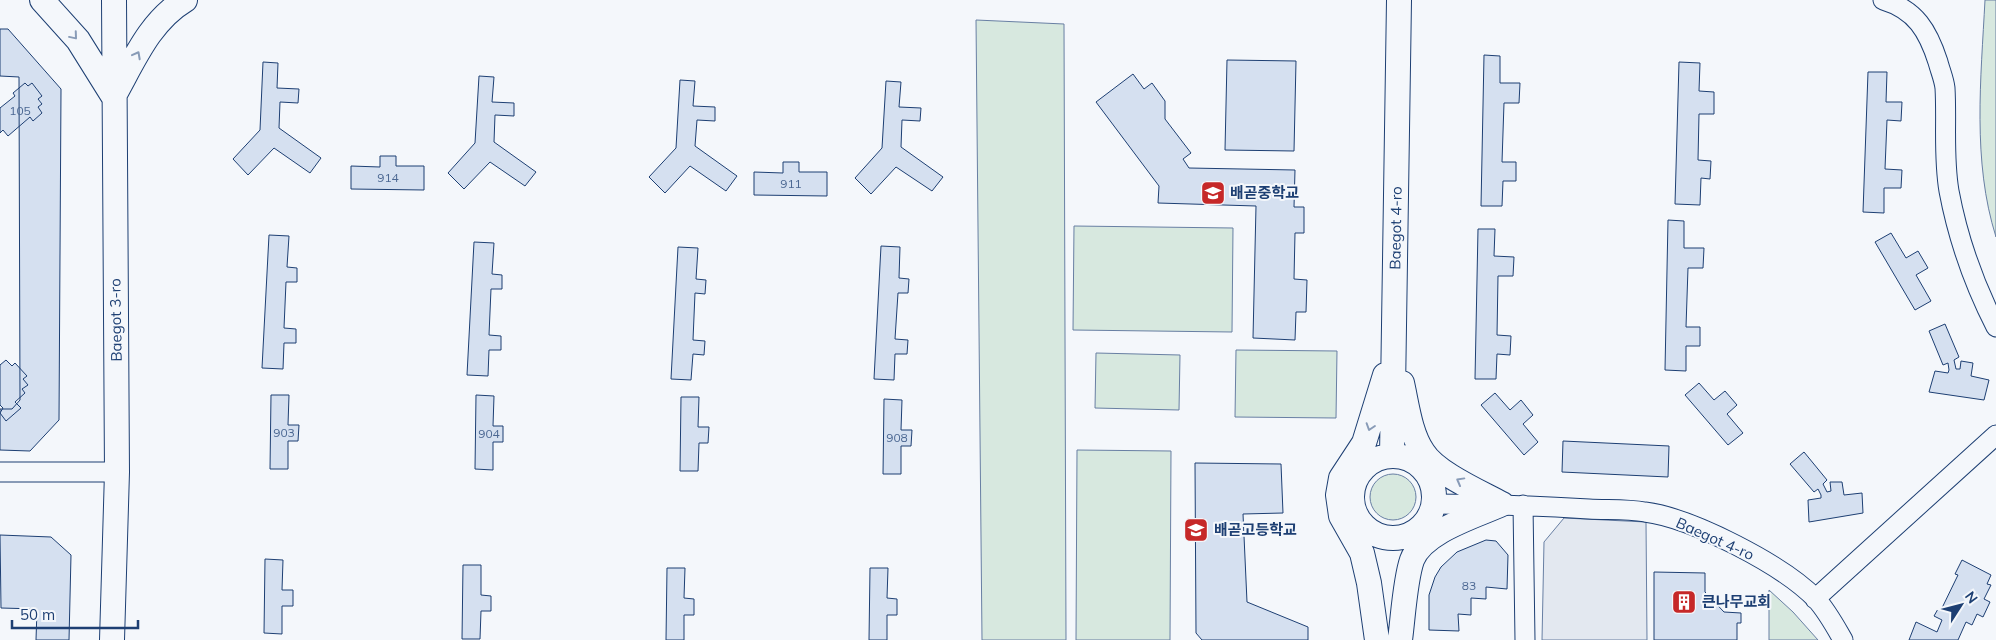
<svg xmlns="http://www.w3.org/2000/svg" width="1996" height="640" font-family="Mulish,'Noto Sans KR',sans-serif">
	<rect width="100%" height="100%" fill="#f4f7fb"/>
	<path fill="#d7e8df" stroke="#687fa3" d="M1985,0H1996V237C1972,161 1981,78 1985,0Z
		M976,20L1064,24L1066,640H982Z
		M1074,226L1233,228L1232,332L1073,330Z
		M1236,350L1337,351L1336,418L1235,417Z
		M1096,353L1180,355L1179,410L1095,408Z
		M1077,450L1171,451L1170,640H1076Z
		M1370 497a23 23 0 1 1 46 0a23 23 0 1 1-46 0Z
		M1769,590L1793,612L1818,640H1769Z"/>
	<path fill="#e3e8f0" stroke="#687fa3" d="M1564,518L1646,522L1647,640H1542L1544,542Z"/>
	<path fill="#d5e0f0" stroke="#1d3f73" d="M0,29H8L61,89L59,420L30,451L0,450V409H12L20,400L19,77L0,76Z
		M1484,55L1500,56V83H1520L1519,103H1504L1502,162H1516V181H1503L1502,206H1481Z
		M1227,60L1296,61L1294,151L1225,150Z
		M263,62L278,63L277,88L299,89L298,103L280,102L279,128L321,158L310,173L274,148L248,175L233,159L260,130Z
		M1679,62L1700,63L1699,91L1714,92V114H1699L1698,160L1711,161L1710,179L1701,178L1700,205L1675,204Z
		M1868,72H1887L1886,102H1902L1901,121L1887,120L1885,169L1902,170L1901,188H1884V213L1863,212Z
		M1133,74L1144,89L1152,83L1165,101V119L1191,153L1183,159L1189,168L1295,170L1294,207H1304V233H1295L1294,279L1307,280L1306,312H1296L1295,340L1253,338L1256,206L1158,203L1159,186L1096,102Z
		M479,76L494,77L492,102L514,103V116L495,115L494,142L536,172L525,186L490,162L464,189L448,173L475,143Z
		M680,80L695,81L693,106L715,107V121L697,120L695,146L737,176L726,191L690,166L665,193L649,177L676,148Z
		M886,81L901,82L899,107L921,108L920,121L902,120L901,147L943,177L932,191L896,167L871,194L855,178L882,148Z
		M25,83L28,86L32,83L42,96L38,99L42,104L38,107L42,113L33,121L30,117L8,136L3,130L0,133V108L15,96L13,93Z
		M380,156H396V166H424V190L351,189V166L380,167Z
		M783,162H799V172H827V196L754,195V172L783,173Z
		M1668,220L1684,221V248H1704L1703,268H1688L1686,327H1700V346H1686V371L1665,370Z
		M1478,229H1495L1494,256L1514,257L1513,276H1498L1497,335L1511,336L1510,355L1497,354L1496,379H1475Z
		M1891,233L1906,258L1918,251L1928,268L1916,275L1931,301L1915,310L1875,242Z
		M269,235L289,236L287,267L297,268V282H286L284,328L296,329V343H284L283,369L262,368Z
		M474,242L494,243L492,274L502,275V289H491L489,335L501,336V350H489L488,376L467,375Z
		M881,246L900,247L899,278L909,279L908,293H898L895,339L908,340L907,354H895L894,380L874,379Z
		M678,247L698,248L696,279L706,280L705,294L695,293L693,340L705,341L704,355L693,354L691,380L671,379Z
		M1945,324L1959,357L1954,360L1956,369H1960L1961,361L1973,363L1971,376L1989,380L1984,400L1929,392L1935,371L1948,373L1949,370L1948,363L1943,365L1929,331Z
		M6,360L12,366L15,363L27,376L23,379L28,385L22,389L25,393L15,402L21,408L6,421L0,413L3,408L0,405V365Z
		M1699,383L1714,400L1725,391L1737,405L1727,414L1743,433L1728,445L1685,395Z
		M1495,393L1510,410L1521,400L1533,415L1523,424L1538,442L1524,455L1481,405Z
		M271,395H289L288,425H299L298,441H288V469H270Z
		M476,395L494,396L493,426H503V442H493V470L475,469Z
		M681,397H699L698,427H709L708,443H699L698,471H680Z
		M884,399L902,400L901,430H912L911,446H901V474H883Z
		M1563,441L1669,446L1668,477L1562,472Z
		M1804,452L1827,480L1823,484L1827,492L1831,491L1830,482H1842L1844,495L1862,493L1863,513L1809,522L1808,500L1821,498V495L1818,489L1814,492L1790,464Z
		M1195,463L1281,464L1283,513L1243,514L1247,602L1308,627V640H1202L1196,633Z
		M0,535L51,537L71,555L69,640H36L37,609L1,608Z
		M1486,540L1496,541L1508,555L1507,589L1486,587V599L1471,598V615L1458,614L1459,631L1429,630V595L1435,577L1441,567L1457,552Z
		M265,559L283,560L282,590H293V606H282V634L264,633Z
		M1962,560L1991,575L1987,584L1991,585L1984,599L1990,602L1983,617L1977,614L1972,625L1966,622L1958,640H1909L1916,622L1937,632L1942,620L1934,616L1938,609L1941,610L1958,575L1955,574Z
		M463,565H481V595L491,596V611H481L480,639H462Z
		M667,568H685L684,598L694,599V615H684V640H666Z
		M870,568H888L887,598L897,599V615H887V640H869Z
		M1654,572L1705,573V592L1724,612L1741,613V623H1737V640H1654Z"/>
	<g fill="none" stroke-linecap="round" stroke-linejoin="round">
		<defs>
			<path id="minor" d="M1883,0C1916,10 1928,31 1938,62C1940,70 1944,79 1945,88C1947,122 1943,156 1949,191C1958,239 1974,284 1996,327
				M0,472H117
				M1433,504C1485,504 1537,506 1589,509C1607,510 1627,509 1645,512C1692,518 1783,565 1816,599C1827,611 1835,626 1843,640
				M1523,505L1525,640
				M1815,599L1996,435"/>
			<path id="major" d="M42,0L78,40L113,96
				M115,94C134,60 150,21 185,0
				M1402,383C1407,405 1410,433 1423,452C1436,473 1480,492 1502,504
				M1352 497a41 41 0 1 1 82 0a41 41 0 1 1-82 0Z
				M1392,456L1399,0
				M112,640L117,472L114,0
				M1377,640L1369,583L1362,553L1341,516L1338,495L1341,478L1364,443L1385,375
				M1400,640C1403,618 1405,580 1412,560C1423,531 1476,516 1502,504"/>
		</defs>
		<use href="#minor" stroke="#1d3f73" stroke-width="21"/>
		<use href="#major" stroke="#1d3f73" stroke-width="26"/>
		<use href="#minor" stroke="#f4f7fb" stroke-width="19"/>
		<use href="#major" stroke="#f4f7fb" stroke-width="24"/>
	</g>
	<defs><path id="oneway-chevron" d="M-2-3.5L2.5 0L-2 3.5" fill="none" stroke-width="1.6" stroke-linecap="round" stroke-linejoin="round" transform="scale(1.25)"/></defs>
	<g stroke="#889bb7">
		<use href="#oneway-chevron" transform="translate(74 36) rotate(50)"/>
		<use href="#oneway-chevron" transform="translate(137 55) rotate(-62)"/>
		<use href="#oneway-chevron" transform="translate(1370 427) rotate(108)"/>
		<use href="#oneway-chevron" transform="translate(1460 481) rotate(-151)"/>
	</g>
	<defs>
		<symbol id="school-square" viewBox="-11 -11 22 22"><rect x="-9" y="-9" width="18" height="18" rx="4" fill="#c62828" stroke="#f4f7fb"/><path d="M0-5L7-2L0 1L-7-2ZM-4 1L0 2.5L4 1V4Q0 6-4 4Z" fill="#fff"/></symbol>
		<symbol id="building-square" viewBox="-11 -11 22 22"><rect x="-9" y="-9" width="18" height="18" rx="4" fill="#c62828" stroke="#f4f7fb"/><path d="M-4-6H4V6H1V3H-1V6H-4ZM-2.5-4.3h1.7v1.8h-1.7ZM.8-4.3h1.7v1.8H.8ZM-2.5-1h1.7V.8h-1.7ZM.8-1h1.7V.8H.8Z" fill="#fff"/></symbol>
	</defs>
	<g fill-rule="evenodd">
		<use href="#school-square" x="1199" y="179" width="28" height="28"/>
		<use href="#school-square" x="1182" y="516" width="28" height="28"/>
		<use href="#building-square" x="1670" y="588" width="28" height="28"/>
	</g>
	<g text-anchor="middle" stroke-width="4" stroke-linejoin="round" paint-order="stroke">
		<g font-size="12" fill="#4b6792">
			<text x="20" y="115">105</text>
			<text x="388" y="182">914</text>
			<text x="791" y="188">911</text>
			<text x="284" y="437">903</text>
			<text x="489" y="438">904</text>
			<text x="897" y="442">908</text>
			<text x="1469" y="590">83</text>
		</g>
		<g font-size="15" font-weight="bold" fill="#1d3f73" stroke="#f4f7fb" text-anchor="start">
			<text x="1230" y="198">배곧중학교</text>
			<text x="1214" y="535">배곧고등학교</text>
			<text x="1702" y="607">큰나무교회</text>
		</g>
		<g font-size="15" fill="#1d3f73" stroke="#f4f7fb">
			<text transform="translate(1396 228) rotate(-89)" y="5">Baegot 4-ro</text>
			<text transform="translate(116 320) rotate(-91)" y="5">Baegot 3-ro</text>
			<text transform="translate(1715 539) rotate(24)" y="5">Baegot 4-ro</text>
		</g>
	</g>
	<g transform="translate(1961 605) rotate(54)" stroke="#f4f7fb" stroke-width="4" paint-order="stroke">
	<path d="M0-4L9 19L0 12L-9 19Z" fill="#1d3f73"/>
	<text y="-8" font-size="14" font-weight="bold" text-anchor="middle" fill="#1d3f73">N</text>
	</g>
	<path d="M12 620v8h126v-8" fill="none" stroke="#1d3f73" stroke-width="2.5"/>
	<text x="20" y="620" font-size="15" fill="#1d3f73" stroke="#f4f7fb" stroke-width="4" paint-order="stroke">50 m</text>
</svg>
